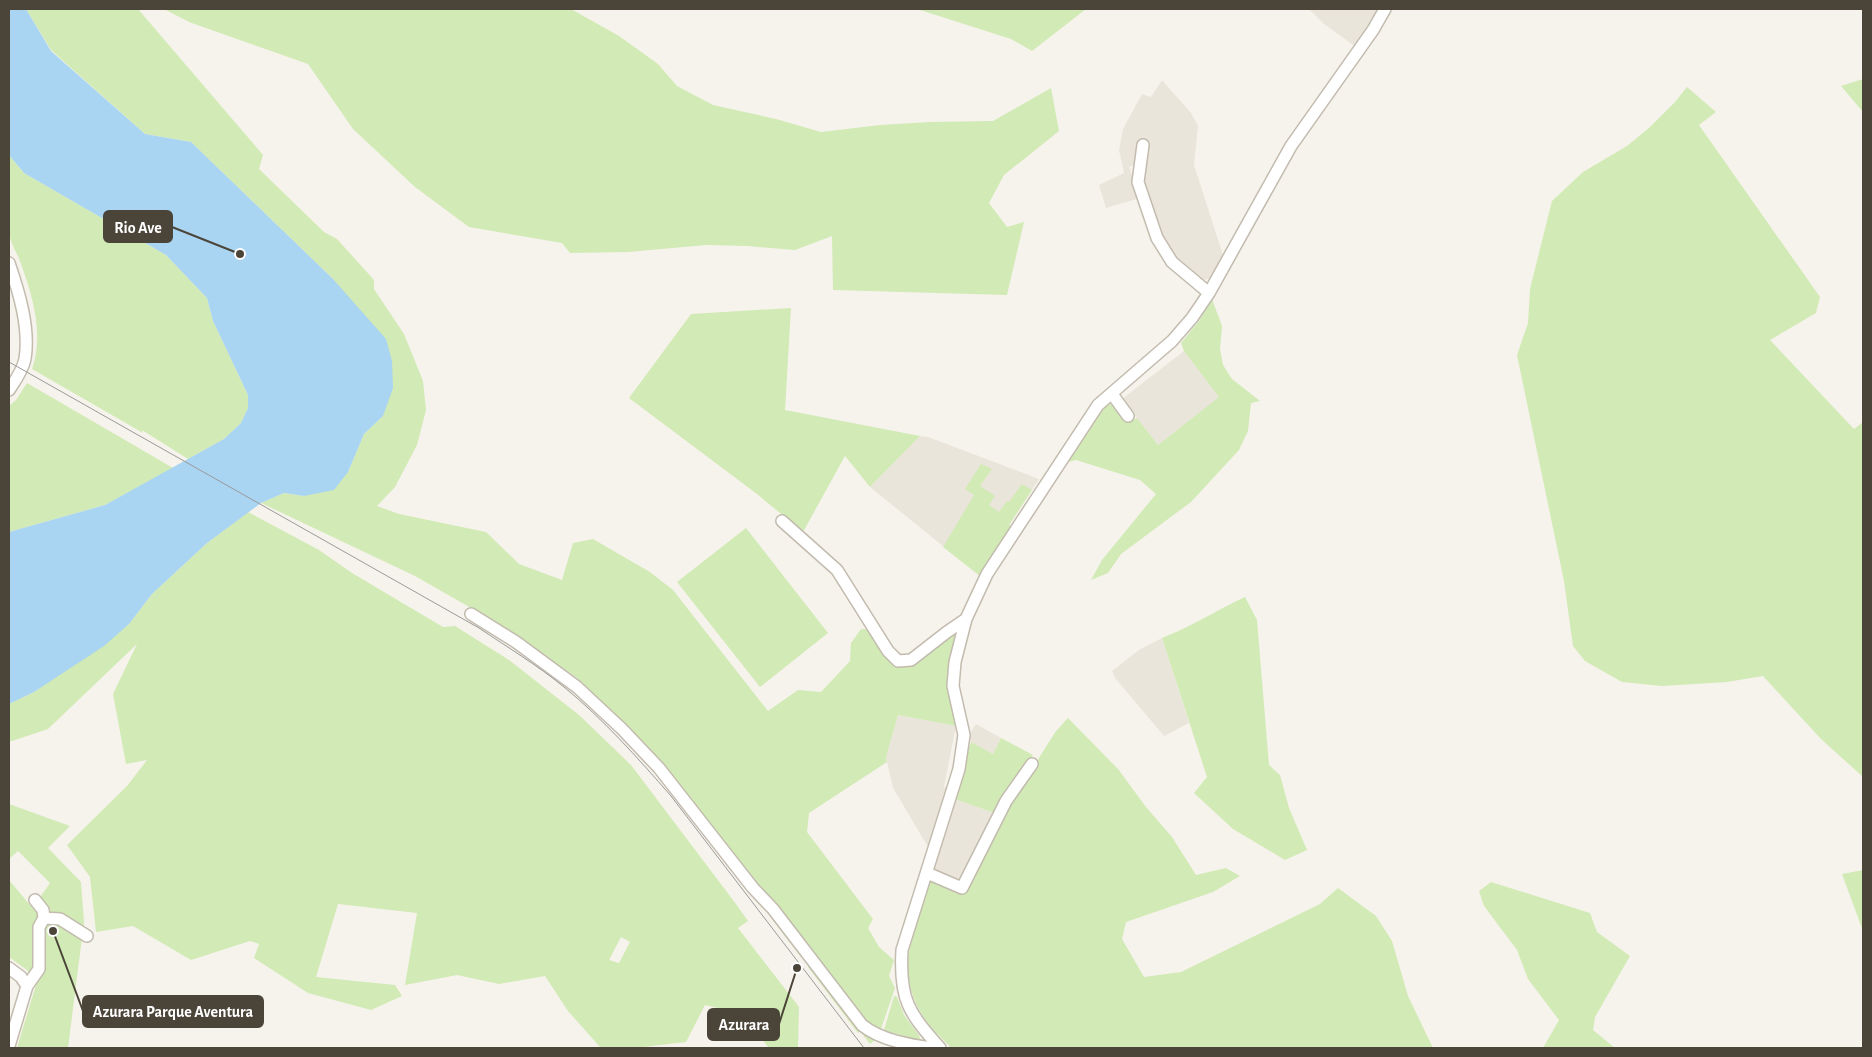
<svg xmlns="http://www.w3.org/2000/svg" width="1872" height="1057" font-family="'Alegreya Sans',sans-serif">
	<rect width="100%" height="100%" fill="#f6f3ec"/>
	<path fill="#eae5da" d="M1309,9H1378L1356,47L1324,24Z
		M1162,80L1191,113L1198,126L1194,165L1223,255L1210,278L1202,281L1173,260L1164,246L1140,182L1145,140H1138L1135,164L1129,167L1140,198L1106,208L1099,185L1124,173L1119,150L1123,129L1142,94L1151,97Z
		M1184,351L1220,397L1158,445L1122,399Z
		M920,436L928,437L1039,479L1009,525L1012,527L980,576L870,487Z
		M1162,638L1189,723L1164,736L1115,678L1112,671L1139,650Z
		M898,715L956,726L944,787L947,788L928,847L893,788L887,762L886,757Z
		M976,724L1001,738L993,754L971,742L970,733Z
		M954,799L995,813L962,880L933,869Z"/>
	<path fill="#d2eab5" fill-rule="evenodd" d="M26,9H138L263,155L259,169L324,232L337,239L374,280V289L404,334L423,381L426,410L417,445L395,487L377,506L399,514L486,532L519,564L562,580L573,543L593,539L650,572L673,590L768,711L798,690L821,692L850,661L851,643L861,629H869C875,639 881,655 891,662C908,676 939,645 953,634L956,638L949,661L950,686L956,726L898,715L886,757L887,762L809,813L807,832L873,919L868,928L879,947L894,960L889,976L895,988L881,1029L879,1031L863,1022L794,929L795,927L758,884L663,763L576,677L478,612L415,576L261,503L284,493L304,496L348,472L364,434L383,416L333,279L191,142L145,134L51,50Z
		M164,9H571L619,36L658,64L677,86L713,105L776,119L821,132L880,125L930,122L993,121L1051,88L1059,131L1004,175L989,203L1007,227L1024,222L1007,295L833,290L832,236L795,250L747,246L706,245L628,252L570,253L562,243L469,227L415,187L353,129L308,64L189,22Z
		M917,9H1086L1032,51L1011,39Z
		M1863,79V112L1841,86Z
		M1687,87L1716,112L1699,125L1820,297L1816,313L1770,340L1854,429L1863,422V777L1821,739L1763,676L1727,682L1662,686L1622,682L1585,661L1573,646L1564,581L1517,355L1528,323L1530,289L1552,201L1583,172L1627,146L1650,127L1675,102Z
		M9,155L24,173L166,255L207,298L213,321L248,395V408L241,423L224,439L188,459L142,430L143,433L32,369C44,335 33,297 21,264C18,254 10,243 9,232C6,207 9,180 9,155Z
		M1212,299L1222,326L1220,349L1223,365L1232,379L1260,401L1251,403L1248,431L1239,450L1191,502L1121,554L1108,573L1091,580L1102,560L1156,494L1140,480L1076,460L1065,463L1099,413L1108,404L1113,405L1128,422L1137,418L1158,445L1219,397L1184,351L1181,343L1199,321Z
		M791,308L785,410L920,436L870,487L845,456L803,532L757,494L629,398L691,314Z
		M27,383L173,468L105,505L9,532V406L16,400Z
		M981,464L992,469L980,486L995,496L989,505L999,512L1007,501L1009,502L1022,484L1032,490L1009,525L1012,527L980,576L943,547L974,495L965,489Z
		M248,512L319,550L352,573L443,627L455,626L509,660L579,715L631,765L736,904L748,921L738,928L799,1007L798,1048H769L742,1014L705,1005L686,1042L635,1048L600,1047L568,1011L545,976L499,984L457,975L405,985L417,913L338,904L316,977L395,985L402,996L371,1010L308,993L254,958L259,944L250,941L191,960L133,926L96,932L90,877L67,845L127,786L147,760L126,764L113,694L137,644L48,729L9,742V704L34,692L129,624L152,594L207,543ZM621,937L630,942L619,963L609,960Z
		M746,528L828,633L760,687L677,582Z
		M1245,597L1257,620L1269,765L1280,775L1289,808L1307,850L1285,860L1233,829L1194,793L1207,777L1162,638C1191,627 1217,610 1245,597Z
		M1068,718L1118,769L1146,807L1172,837L1196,875L1226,868L1240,876L1213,892L1126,922L1122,939L1144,977L1181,972L1320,904L1338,888L1376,916L1392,941L1408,996L1433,1048H951C942,1038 930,1028 923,1016C893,969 915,927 931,879L963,892L1008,803L1032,770L1038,768L1037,761L1056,731Z
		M1001,738L1033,755L1003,798L995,813L954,799L971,742L993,754Z
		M9,804L70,826L48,848L81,882L84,922L68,1048H17L36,985L27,970L9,957V880L30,905L38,900L50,883L18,851L9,859Z
		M1863,870V931L1842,874Z
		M1491,882L1590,913L1597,932L1630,956L1595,1017L1593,1030L1615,1048H1543L1559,1020L1528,979L1517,950L1484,906L1479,891Z
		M775,917L878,1037L870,1044L860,1031L858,1033L808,967L811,965L804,955L801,957L772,919Z
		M894,996H895L897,997L904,1015L920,1037L919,1041L884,1030Z"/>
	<path fill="#a9d4f2" d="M9,9H26L51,51L145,134L191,142L333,279L386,339L392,361L393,388L383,416L364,434L348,472L334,490L304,496L284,493L261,503L207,543L152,594L129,624L104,646L34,692L9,704V532L105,505L224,439L241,423L248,408V395L213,321L207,298L166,255L24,173L9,155Z"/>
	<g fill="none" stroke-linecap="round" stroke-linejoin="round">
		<defs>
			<path id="minor" d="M1143,145L1138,182L1157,238L1172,262L1209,293
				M9,263C19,292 30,328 25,359C23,370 15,381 9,390
				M1112,394L1128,416
				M782,521L837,570L888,651L898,661L911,660L947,632L966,619
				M471,614L516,642L577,687L622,729L659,768L753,888L773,909L862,1025C880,1040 910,1045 932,1048
				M927,873L962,888L1006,801L1032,764
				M35,900L43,910L44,918
				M9,968L21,977L27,986L9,1046
				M27,986L39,969V927L44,918L60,919L87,936
				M940,1048C909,1013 899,1000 902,950L959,769L964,735L953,686L955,662L966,619L987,574L1098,405L1172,341L1192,318L1209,293L1291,146L1373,30L1385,9"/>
		</defs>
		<use href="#minor" stroke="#c2bbae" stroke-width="14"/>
		<use href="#minor" stroke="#fff" stroke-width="11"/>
		<path stroke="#9a9a9a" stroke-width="1" d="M9,362L479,628C507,647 537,665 564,687C603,719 637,757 671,796L864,1048"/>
	</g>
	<path fill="none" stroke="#4b4439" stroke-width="2" d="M240 254L172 227M53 931L83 1011M797 968L779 1024"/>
	<g fill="#4b4439" stroke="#fff" stroke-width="2">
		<circle cx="240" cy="254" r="5"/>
		<circle cx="53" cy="931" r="5"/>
		<circle cx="797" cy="968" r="5"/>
	</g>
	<g fill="#4b4439" stroke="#4b4439" stroke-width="2">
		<rect x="104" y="211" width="68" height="31" rx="5"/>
		<rect x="83" y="996" width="180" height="31" rx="5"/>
		<rect x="708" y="1009" width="71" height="31" rx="5"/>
	</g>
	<g font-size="16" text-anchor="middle" font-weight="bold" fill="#fff">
		<text x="138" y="233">Rio Ave</text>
		<text x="173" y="1017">Azurara Parque Aventura</text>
		<text x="744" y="1030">Azurara</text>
	</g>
	<rect width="1872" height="1057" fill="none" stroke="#4b4439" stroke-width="20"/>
</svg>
